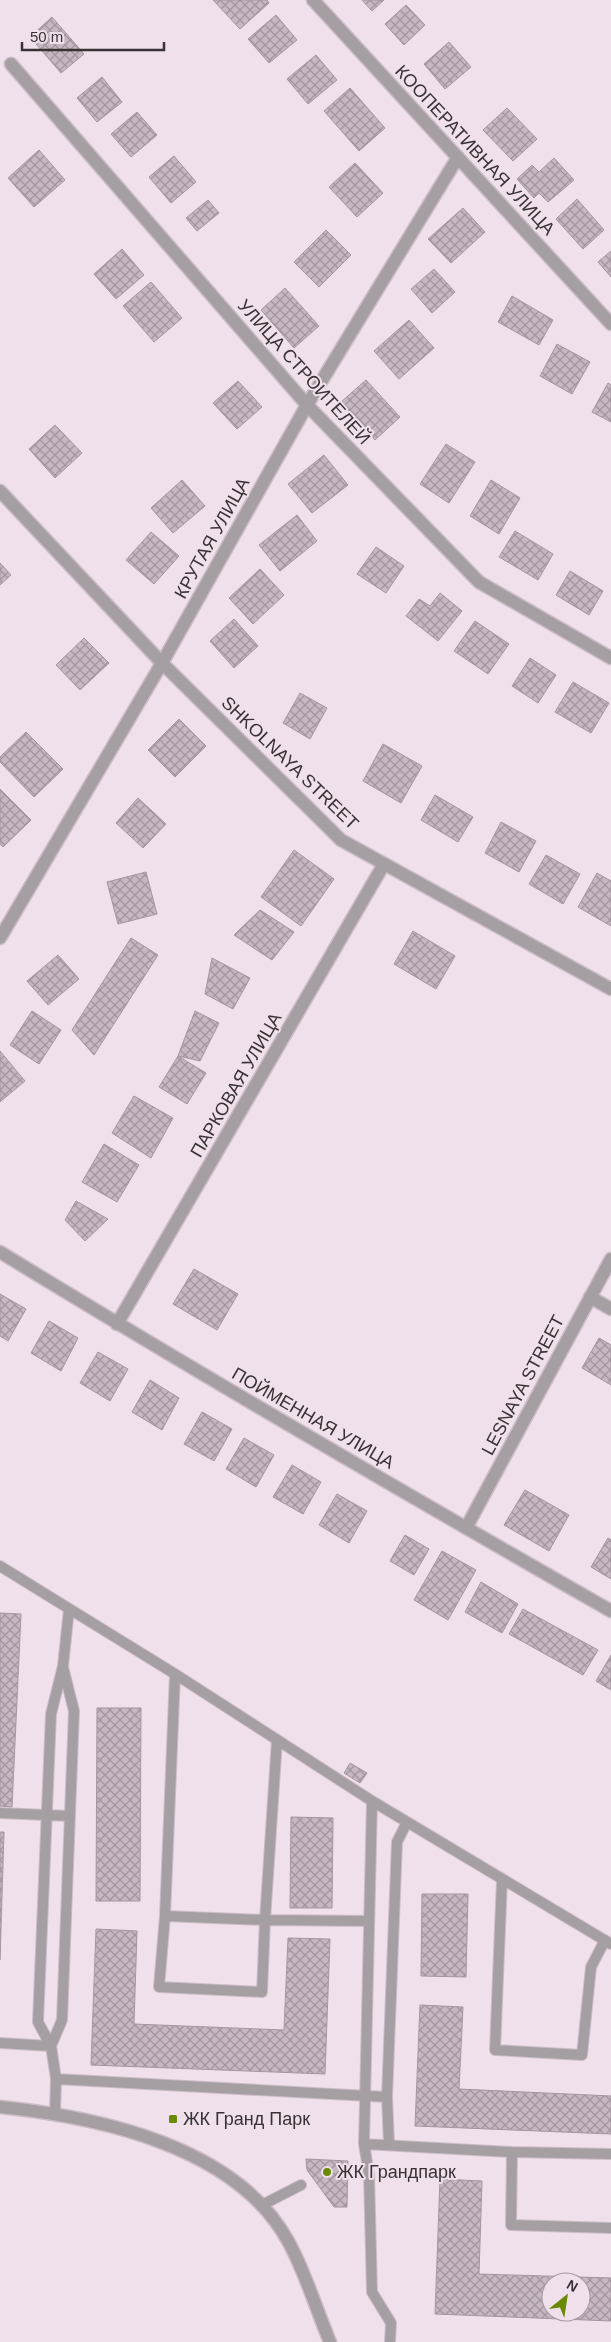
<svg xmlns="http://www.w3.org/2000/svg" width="611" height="2342" font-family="Helvetica,sans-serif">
	<defs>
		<pattern id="building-cross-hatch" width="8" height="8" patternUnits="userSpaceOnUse" patternTransform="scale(1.25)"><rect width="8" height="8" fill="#c6b7c2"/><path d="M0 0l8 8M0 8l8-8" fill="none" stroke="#a2959e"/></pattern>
	</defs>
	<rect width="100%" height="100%" fill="#f0e0ec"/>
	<path fill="url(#building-cross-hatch)" stroke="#a495a1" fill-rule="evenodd" d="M213,0H267L269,3L240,29Z
		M362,0H384L372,11Z
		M406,5L425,25L404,45L385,24Z
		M276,15L297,40L269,63L248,39Z
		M52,17L84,54L61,73L30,37Z
		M449,42L471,67L445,89L424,64Z
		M316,55L337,80L308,104L287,79Z
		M102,77L122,102L97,122L77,98Z
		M350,88L385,128L359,151L324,111Z
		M507,108L537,139L513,161L483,130Z
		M137,112L157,135L131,157L111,134Z
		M39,150L65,180L34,207L8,178Z
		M174,156L196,182L171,203L149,177Z
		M554,158L574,180L548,202L539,193L534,198L517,179L532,165L539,172Z
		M355,163L383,193L357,217L329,187Z
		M577,199L604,230L583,249L556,219Z
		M208,200L219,213L197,231L186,218Z
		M463,208L485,232L451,263L428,239Z
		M326,230L351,255L319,287L294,262Z
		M122,249L144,275L116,299L94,274Z
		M611,251V277L598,262Z
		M434,269L455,292L432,313L411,289Z
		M151,282L182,318L154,342L123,306Z
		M285,288L319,326L294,348L261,310Z
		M512,296L553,320L539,345L498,322Z
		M409,320L434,348L399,379L374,351Z
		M557,344L590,362L572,394L540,376Z
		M366,380L400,417L375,440L341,402Z
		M238,381L262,407L237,429L213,403Z
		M608,383L611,385V422L592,412Z
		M55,425L82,453L55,478L29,449Z
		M446,444L475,462L449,503L420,484Z
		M324,455L348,485L312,513L288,484Z
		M182,480L205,506L173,533L151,508Z
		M491,480L520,498L499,534L470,516Z
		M297,515L317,541L280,571L259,545Z
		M515,531L553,554L538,580L499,557Z
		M151,532L179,556L154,584L126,560Z
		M376,547L404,566L386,593L357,574Z
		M0,563L11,575L0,585Z
		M260,569L284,595L253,624L229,598Z
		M570,571L603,591L589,615L556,595Z
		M440,593L462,611L438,641L406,616L419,599L430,606Z
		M234,619L258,646L234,668L210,641Z
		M475,621L509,644L488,674L454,651Z
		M84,638L109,663L80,690L56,665Z
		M530,658L556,675L538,703L512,686Z
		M573,682L609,703L591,733L555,712Z
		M300,693L327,708L310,739L283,723Z
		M179,719L206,746L175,777L148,750Z
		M26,732L63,769L34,797L0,762V757Z
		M383,744L422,766L401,803L363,781Z
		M0,789L31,820L3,847L0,844Z
		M435,795L473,817L458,842L421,820Z
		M138,798L166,824L143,848L116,823Z
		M501,822L536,841L519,872L485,853Z
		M294,850L334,879L301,926L261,897Z
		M546,855L580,874L563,904L529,884Z
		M146,872L157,914L118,924L107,882Z
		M597,873L611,881V926L578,907Z
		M260,910L294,932L272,960L234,935Z
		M413,931L455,956L436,989L394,964Z
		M131,938L158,955L94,1055L72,1030Z
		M58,955L79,979L48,1005L27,981Z
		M212,958L250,978L233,1009L205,994Z
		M32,1011L61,1030L39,1064L10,1045Z
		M195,1011L219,1023L200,1061L178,1056Z
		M0,1051L25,1081L0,1102Z
		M178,1056L206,1073L187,1104L159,1087Z
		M134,1096L173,1118L151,1158L112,1133Z
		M104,1144L139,1165L117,1202L82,1182Z
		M76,1201L108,1219L85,1241L65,1220Z
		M194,1269L238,1294L217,1330L173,1304Z
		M0,1294L26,1309L8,1341L0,1336Z
		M49,1321L78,1338L61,1371L31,1353Z
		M599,1338L611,1345V1385L582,1368Z
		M98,1352L128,1369L110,1401L80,1383Z
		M150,1380L179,1398L162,1430L132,1412Z
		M202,1412L232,1429L214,1461L184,1444Z
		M244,1438L274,1455L256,1487L226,1469Z
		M292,1465L321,1482L303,1514L273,1497Z
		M525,1490L569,1515L549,1551L504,1525Z
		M337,1494L367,1511L349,1543L319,1525Z
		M405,1535L429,1549L414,1575L390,1561Z
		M608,1538L611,1540V1579L591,1567Z
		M442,1551L476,1570L448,1620L414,1600Z
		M481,1582L518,1604L502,1633L465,1612Z
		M523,1609L598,1650L583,1675L509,1634Z
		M0,1613L21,1614L12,1807L0,1806Z
		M611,1655V1690L596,1681Z
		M97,1708H141L140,1901H96Z
		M350,1763L367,1773L360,1783L344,1773Z
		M291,1817L333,1818L332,1908H290Z
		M0,1832H4L0,1960Z
		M422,1894H468L466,1977L421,1976Z
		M96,1929L137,1931L134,2024L284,2030L288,1938L330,1939L325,2074L91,2065Z
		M420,2005L463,2007L459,2089L611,2096V2134L415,2126Z
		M306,2159L348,2161L347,2207H334L307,2170Z
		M440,2179L482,2181L479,2274L611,2278V2321L435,2314ZM551,2282H581V2312H551Z"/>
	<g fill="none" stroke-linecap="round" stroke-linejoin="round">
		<defs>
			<path id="lane" d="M0,1566L175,1674L372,1801L611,1944
				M175,1674L165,1916L265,1920L277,1740
				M372,1801L364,2144L369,2174L372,2292L391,2323L390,2342
				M0,1813L70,1816
				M502,1880L495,2050L582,2055L591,1967L605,1940
				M165,1916L159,1987L262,1992L265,1920L369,1921
				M0,2043L51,2046L62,2020L74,1711L63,1667
				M56,2079L387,2097
				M55,2113L56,2079L51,2046L38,2022L51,1714L63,1666L69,1609
				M364,2144L512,2152L611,2154
				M389,2144L387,2097L397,1842L407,1822
				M512,2152L511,2225L611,2228
				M262,2205L301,2185"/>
			<path id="street" d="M313,0L611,324
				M11,64L307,405L479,582L611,658
				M0,491L162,663L341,840L611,989
				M0,938L162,663L307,405L458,157
				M0,1252C201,1375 406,1494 611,1611
				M590,1297L611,1309
				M117,1324L384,864
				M466,1528L611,1259
				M0,2107C98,2117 236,2146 288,2241C305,2271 316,2309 330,2342"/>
		</defs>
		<use href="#lane" stroke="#cbbdc8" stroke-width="12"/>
		<use href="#street" stroke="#cbbdc8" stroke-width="15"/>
		<use href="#lane" stroke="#a59ea3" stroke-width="10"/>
		<use href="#street" stroke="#a59ea3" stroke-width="12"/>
	</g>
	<g fill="#6a8906" stroke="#f0e0ec" stroke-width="2">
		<rect x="168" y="2114" width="10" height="10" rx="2.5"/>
		<circle cx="327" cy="2172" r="5"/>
	</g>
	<g text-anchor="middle" stroke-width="4" stroke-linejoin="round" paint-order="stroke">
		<g font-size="18" fill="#383136" stroke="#f0e0ec">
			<text transform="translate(475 150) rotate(47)" y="6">КООПЕРАТИВНАЯ УЛИЦА</text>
			<text transform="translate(304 372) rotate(48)" y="6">УЛИЦА СТРОИТЕЛЕЙ</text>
			<text transform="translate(212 538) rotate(-61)" y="6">КРУТАЯ УЛИЦА</text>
			<text transform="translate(290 763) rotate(44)" y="6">SHKOLNAYA STREET</text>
			<text transform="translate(236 1085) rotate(-60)" y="6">ПАРКОВАЯ УЛИЦА</text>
			<text transform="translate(523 1385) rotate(-62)" y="6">LESNAYA STREET</text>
			<text transform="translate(313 1418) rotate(30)" y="6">ПОЙМЕННАЯ УЛИЦА</text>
		</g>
		<g font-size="18" fill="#383136" stroke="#f0e0ec" text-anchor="start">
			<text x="183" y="2125">ЖК Гранд Парк</text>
			<text x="337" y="2178">ЖК Грандпарк</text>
		</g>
	</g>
	<g transform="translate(566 2297) rotate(30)"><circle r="24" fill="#f0e0ec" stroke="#a69aa3"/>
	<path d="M0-4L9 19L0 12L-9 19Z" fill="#6a8906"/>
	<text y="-8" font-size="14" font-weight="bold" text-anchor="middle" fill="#383136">N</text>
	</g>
	<path d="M22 42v8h142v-8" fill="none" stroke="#383136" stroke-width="2.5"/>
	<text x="30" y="42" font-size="15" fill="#383136" stroke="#f0e0ec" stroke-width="4" paint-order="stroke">50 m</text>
</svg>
